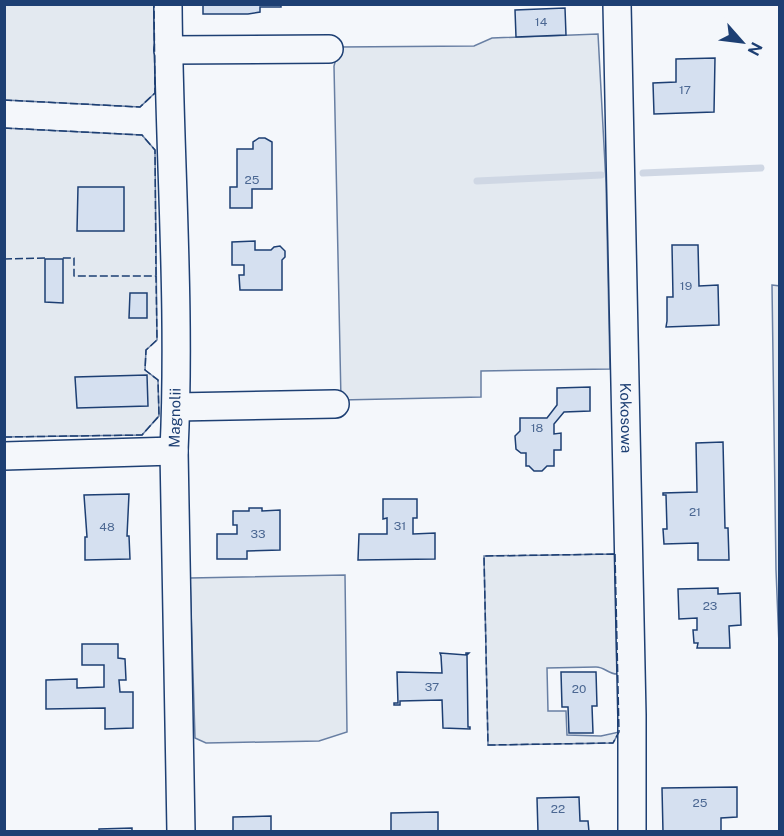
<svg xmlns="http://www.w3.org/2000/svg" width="784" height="836" font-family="'Public Sans',sans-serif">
	<rect width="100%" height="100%" fill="#f4f7fb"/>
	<path fill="#e3e9f0" stroke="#687fa3" stroke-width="1.5" d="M5,4L154,5L155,93L140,107L5,100Z
		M598,34L606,183L610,369L481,371V397L341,400L334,66L339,47L474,46L492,38Z
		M4,128L142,135L155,150L157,340L146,350L145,370L158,380L159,416L142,435L5,437Z
		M772,285L780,286L779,645L776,570Z
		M615,554L617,674C608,674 605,667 596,667L547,668L548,711H566L567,735L601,736L619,732L613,743L488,745L484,556Z
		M345,575L347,732L319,741L206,743L195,738L190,578Z"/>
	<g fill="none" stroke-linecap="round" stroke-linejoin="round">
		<path stroke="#cfd7e4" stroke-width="7" d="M643,173L761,168
			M477,181L601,175"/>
	</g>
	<path fill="#d5e0f0" stroke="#1d3f73" stroke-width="1.5" d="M203,4H281V7H260V12L248,14H203Z
		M565,8L566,35L516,37L515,10Z
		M715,58L714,112L654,114L653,83L676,82V59Z
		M259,138H265L272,142V189H252V208H230V187H237V149H253V142Z
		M78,187H124V231H77Z
		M255,241V250H271L274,247L280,246L285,251V257L282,260V290H240L239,275H244V265H232V242Z
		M672,245H698L699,286L718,285L719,325L666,327L667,321V297H673Z
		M45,259H63V303L45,302Z
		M130,293H147V318H129Z
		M147,375L148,406L77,408L75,377Z
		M590,387V411L564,412L554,424V434L561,433V450H554V466H547L542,471H534L529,466H526V453H521L516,449L515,436L520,431V418H547L557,405V388Z
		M723,442L725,528H728L729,560H698V543L664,544L663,529H667L666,495H663V493L697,492L696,443Z
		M129,494L127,536H129L130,559L85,560V537H87L84,495Z
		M383,499H417V518H413V534L435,533V559L358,560L359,534H387V518L383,519Z
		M249,508H262V511L280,510V550L247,551V559H217V534H237V525H233V511H249Z
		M718,588V594L740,593L741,625L729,626L730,648H697L698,643H694L693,630H697V618L679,619L678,589Z
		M82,644H118V658L125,659L126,680H119L120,692H133V728L105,729V708L46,709V680L77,679V688L104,687V665H82Z
		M440,653L466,655V653H469L467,655L468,727H470V729L443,728L442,700L400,701V705H394V703H398L397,672L442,673L441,656Z
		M561,672H596L597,706H592L593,733H569L568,707H562Z
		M737,787V817L721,818V832H663L662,788Z
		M579,797L580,821H588L589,832H538L537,798Z
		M438,812V832H391V813Z
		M271,816V832H233V817Z
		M132,828V832H99V829Z"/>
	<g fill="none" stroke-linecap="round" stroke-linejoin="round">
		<defs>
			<g id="minor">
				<path d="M168,4C169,153 181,303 174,451L181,832"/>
				<path id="s1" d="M617,4L632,715V832"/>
				<path d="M168,50L329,49"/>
				<path d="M176,407L335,404"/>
				<path d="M4,456L174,451"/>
			</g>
		</defs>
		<use href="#minor" stroke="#1d3f73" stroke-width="30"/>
		<use href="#minor" stroke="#f4f7fb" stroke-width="27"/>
		<path stroke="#1d3f73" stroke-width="1.5" stroke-dasharray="8 3" stroke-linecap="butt" d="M4,100L140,107L155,93L154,4
			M4,128L142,135L155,150L156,276
			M4,259L48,258
			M4,437L142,435L159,416L158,380L145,370L146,350L157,340L156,276H74V258H60
			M615,554L619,732L613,743L488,745L484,556Z"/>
	</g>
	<g text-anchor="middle" stroke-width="4.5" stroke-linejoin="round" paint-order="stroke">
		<g font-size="12" fill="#4b6792">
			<text x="541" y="26">14</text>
			<text x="685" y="94">17</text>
			<text x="252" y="184">25</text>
			<text x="686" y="290">19</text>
			<text x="537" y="432">18</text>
			<text x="695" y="516">21</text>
			<text x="400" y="530">31</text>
			<text x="107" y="531">48</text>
			<text x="258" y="538">33</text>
			<text x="710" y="610">23</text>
			<text x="432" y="691">37</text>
			<text x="579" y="693">20</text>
			<text x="700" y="807">25</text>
			<text x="558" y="813">22</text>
		</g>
		<g font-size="15" fill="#1d3f73" stroke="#f4f7fb">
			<text transform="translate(175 418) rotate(-89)" y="5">Magnolii</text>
			<text dy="5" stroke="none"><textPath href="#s1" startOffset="414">Kokosowa</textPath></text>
		</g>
	</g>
	<rect width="784" height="836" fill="none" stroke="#1d3f73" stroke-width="12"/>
	<g transform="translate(742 42) rotate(118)" stroke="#f4f7fb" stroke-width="4.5" paint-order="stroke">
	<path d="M0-4.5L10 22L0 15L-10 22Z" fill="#1d3f73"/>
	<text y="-9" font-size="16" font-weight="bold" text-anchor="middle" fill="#1d3f73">N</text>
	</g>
</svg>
